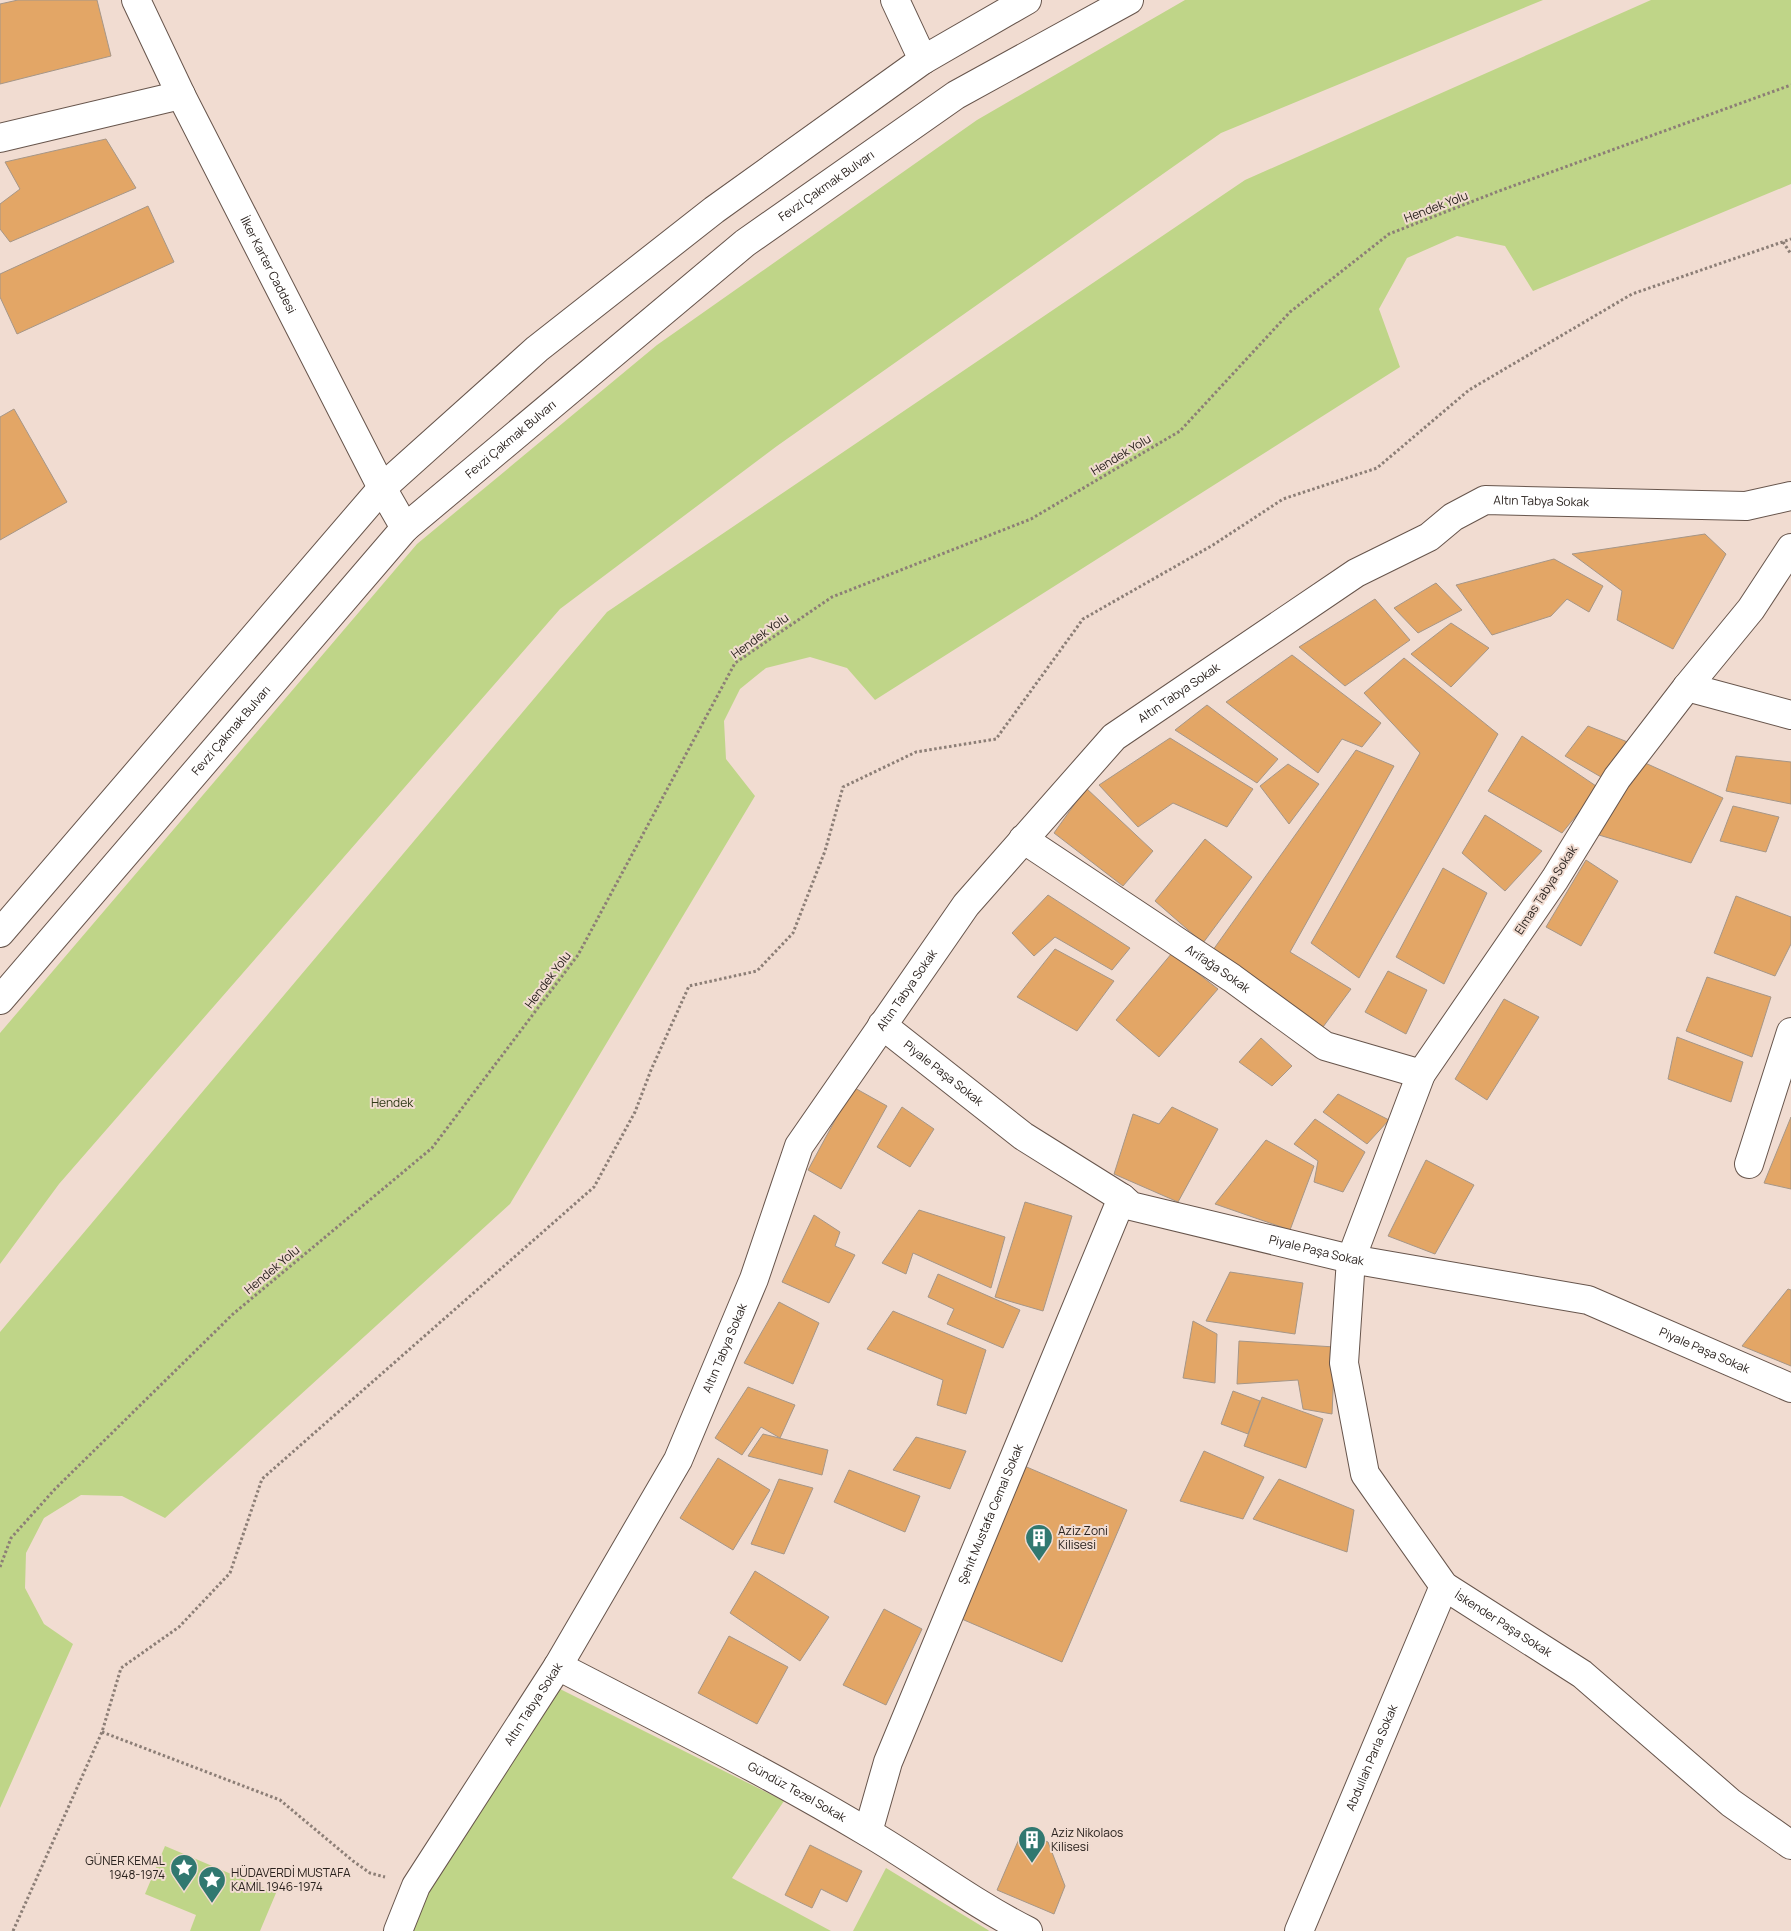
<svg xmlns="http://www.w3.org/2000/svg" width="1791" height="1931" font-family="Manrope,sans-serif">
	<rect width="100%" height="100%" fill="#f1dcd1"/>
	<path fill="#bfd588" d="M1185,0H1543L1221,133L777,446L560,609L59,1184L0,1264V1033L417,544L657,345L977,120Z
		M1651,0H1791V184L1533,291L1505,246L1457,236L1407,258L1379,309L1400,367L875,700L847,668L810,657L766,668L740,689L724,721L726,759L755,796L510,1204L165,1518L122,1496L81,1495L44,1518L26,1553L25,1588L44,1624L73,1644L0,1808V1332L607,612L1245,180Z
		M558,1688L784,1801L732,1878L831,1931H408L423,1894Z
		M165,1846L276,1893L260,1931H190L196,1915L145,1894Z
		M886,1868L988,1930L989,1931H853Z"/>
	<path fill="#e3a666" stroke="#a69687" d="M18,0H97L111,56L0,84V4Z
		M106,139L136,188L10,242L0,229V204L20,189L5,162Z
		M148,206L174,262L17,334L0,297V274Z
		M14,409L67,502L0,540V417Z
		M1705,534L1726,554L1673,649L1617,620L1622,591L1572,554Z
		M1554,559L1603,586L1589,612L1567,599L1551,616L1492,635L1456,585Z
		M1436,583L1462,610L1418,633L1394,608Z
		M1375,599L1410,640L1345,686L1299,647Z
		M1451,623L1489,648L1451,687L1411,654Z
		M1292,655L1381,723L1362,747L1342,739L1318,773L1226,702Z
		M1404,658L1498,734L1359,978L1311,943L1420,753L1364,693Z
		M1207,705L1278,759L1257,783L1175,730Z
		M1588,726L1630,743L1601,777L1565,756Z
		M1522,736L1599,788L1562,833L1488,791Z
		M1170,738L1253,789L1227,827L1173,803L1138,827L1099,785Z
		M1356,750L1394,766L1290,952L1351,989L1323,1027L1213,950Z
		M1736,756L1791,762V804L1726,791Z
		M1643,762L1723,798L1691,863L1599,835Z
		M1288,764L1319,784L1289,824L1260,786Z
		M1086,788L1153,851L1123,886L1054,833Z
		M1733,806L1779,817L1766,852L1720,841Z
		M1485,815L1542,851L1505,891L1462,853Z
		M1205,839L1252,877L1203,943L1155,901Z
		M1586,860L1618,881L1581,946L1546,927Z
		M1443,868L1487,893L1444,984L1396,957Z
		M1048,895L1130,948L1112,970L1055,937L1034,956L1012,933Z
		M1736,896L1791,917V944L1775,976L1714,953Z
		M1055,949L1114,981L1077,1031L1017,997Z
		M1172,953L1218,989L1159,1057L1116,1020Z
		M1388,971L1427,990L1406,1034L1365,1012Z
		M1707,977L1771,997L1752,1057L1686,1031Z
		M1504,999L1539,1017L1487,1100L1455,1079Z
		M1677,1037L1743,1062L1731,1102L1668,1079Z
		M1261,1038L1292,1066L1272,1086L1239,1062Z
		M853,1087L887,1106L841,1189L808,1170Z
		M1338,1094L1389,1120L1367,1144L1323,1112Z
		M902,1107L934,1129L910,1167L877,1147Z
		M1172,1107L1218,1129L1178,1202L1114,1174L1133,1114L1159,1124Z
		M1791,1117V1189L1764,1183Z
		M1315,1119L1365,1152L1343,1192L1314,1182L1318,1161L1294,1144Z
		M1266,1140L1314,1166L1290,1230L1215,1204Z
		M1426,1160L1474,1185L1435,1254L1388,1236Z
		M1025,1202L1072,1216L1043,1311L995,1297Z
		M919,1210L1005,1237L991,1288L913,1253L906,1274L882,1263Z
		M814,1215L840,1232L835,1246L855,1255L829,1303L782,1282Z
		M1230,1272L1303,1283L1295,1334L1206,1321Z
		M938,1274L1020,1310L1003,1348L947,1324L954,1309L928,1297Z
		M1788,1289L1791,1290V1366L1742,1346Z
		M779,1302L819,1323L793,1384L744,1363Z
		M893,1311L986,1350L966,1414L937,1405L943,1380L867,1349Z
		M1193,1321L1217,1334L1215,1383L1183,1378Z
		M1239,1341L1335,1347L1332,1414L1303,1409L1298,1380L1237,1384Z
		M748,1387L795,1405L780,1438L761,1427L742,1455L715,1438Z
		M1233,1391L1260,1401L1248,1434L1221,1424Z
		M1262,1397L1323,1419L1306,1468L1244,1446Z
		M763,1434L828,1450L822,1475L748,1456Z
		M916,1437L966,1451L950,1489L893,1470Z
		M1204,1451L1264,1477L1243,1519L1180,1501Z
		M718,1458L770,1490L733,1550L680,1518Z
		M1015,1462L1127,1510L1062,1662L950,1614Z
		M849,1470L920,1496L905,1532L834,1502Z
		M779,1479L813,1488L784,1554L751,1544Z
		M1279,1479L1354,1510L1347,1552L1253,1519Z
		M755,1571L829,1617L800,1661L730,1613Z
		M884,1609L922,1629L886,1705L843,1685Z
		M729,1636L788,1667L757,1724L698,1693Z
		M1022,1832L1048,1842L1065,1886L1054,1914L997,1890Z
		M810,1845L862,1871L847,1902L821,1889L812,1908L785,1895Z"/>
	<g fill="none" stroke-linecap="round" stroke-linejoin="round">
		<defs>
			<g id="minor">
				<path id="s1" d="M136,0L181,95L382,488L405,528"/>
				<path d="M895,0L923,60"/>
				<path d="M0,138L181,95"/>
				<path id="s2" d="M1791,548L1751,609L1687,687L1617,778L1555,879L1421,1074L1351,1259L1344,1363L1365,1474L1444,1586L1582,1674L1731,1803L1791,1845"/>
				<path d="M1687,687L1791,715"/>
				<path id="s3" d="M1023,839L1232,978L1325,1046L1421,1074"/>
				<path id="s4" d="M882,1025L1023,1136L1122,1198L1131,1206L1351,1259L1588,1300L1791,1388"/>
				<path d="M1749,1164L1791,1032"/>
				<path id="s5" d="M558,1666C662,1720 767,1772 867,1832C922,1864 972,1903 1028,1931"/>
				<path id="s6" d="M868,1832L888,1762L1122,1198"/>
				<path id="s7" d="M398,1931L416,1886L558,1666L678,1460L754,1279L799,1146L966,905L1114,737L1356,573L1429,537L1453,517L1485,500L1746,506L1791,496"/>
				<path id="s8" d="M1299,1931L1444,1586"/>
			</g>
			<g id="major">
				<path d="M0,933L382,488L537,349L714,210L923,60L1027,0"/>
				<path id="s9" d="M0,1000L405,528L745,243L956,95L1129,0"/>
			</g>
		</defs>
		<use href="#minor" stroke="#67554c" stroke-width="30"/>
		<use href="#major" stroke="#67554c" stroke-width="30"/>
		<path stroke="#8c7e76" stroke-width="3" stroke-dasharray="2.5 2.5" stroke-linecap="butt" d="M1783,242L1791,254
			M0,1567L11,1538L55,1489L233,1314L432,1148L578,955L735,663L832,597L1031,519L1180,431L1290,312L1389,234L1499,191L1791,85
			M102,1732L280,1800L353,1861L370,1873L385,1877
			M13,1931L102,1732L121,1668L179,1627L230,1573L262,1479L594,1187L635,1112L651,1070L689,986L757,971L793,933L825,851L843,787L916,752L996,739L1083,619L1213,545L1283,499L1377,468L1469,390L1632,294L1791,239"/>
		<use href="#minor" stroke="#fff" stroke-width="28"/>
		<use href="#major" stroke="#fff" stroke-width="28"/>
	</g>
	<defs>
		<symbol id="building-pin" viewBox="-11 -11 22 30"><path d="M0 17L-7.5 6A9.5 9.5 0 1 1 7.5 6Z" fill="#317870" stroke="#f1dcd1"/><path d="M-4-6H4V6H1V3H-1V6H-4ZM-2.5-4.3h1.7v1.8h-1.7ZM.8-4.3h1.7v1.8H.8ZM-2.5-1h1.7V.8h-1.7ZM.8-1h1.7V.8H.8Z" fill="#fff"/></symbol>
		<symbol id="sight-pin" viewBox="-11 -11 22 30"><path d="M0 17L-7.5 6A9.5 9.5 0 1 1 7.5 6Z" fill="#317870" stroke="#f1dcd1"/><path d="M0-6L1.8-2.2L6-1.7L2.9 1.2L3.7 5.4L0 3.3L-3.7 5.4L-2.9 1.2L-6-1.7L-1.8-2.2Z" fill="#fff"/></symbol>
	</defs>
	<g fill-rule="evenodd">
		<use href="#building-pin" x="1023" y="1522" width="32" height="43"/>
		<use href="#building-pin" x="1016" y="1824" width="32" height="43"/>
		<use href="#sight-pin" x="168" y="1852" width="32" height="43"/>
		<use href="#sight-pin" x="196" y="1864" width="32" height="43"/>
	</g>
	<g text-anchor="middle" stroke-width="4" stroke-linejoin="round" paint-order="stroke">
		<g font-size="12" fill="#2a221e" stroke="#f1dcd1">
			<text dy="4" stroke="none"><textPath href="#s9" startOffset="1165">Fevzi Çakmak Bulvarı</textPath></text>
			<text transform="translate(1436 207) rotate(-21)" y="4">Hendek Yolu</text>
			<text dy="4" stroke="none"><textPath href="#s1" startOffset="296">İlker Karter Caddesi</textPath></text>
			<text dy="4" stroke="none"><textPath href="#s9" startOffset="760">Fevzi Çakmak Bulvarı</textPath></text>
			<text transform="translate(1121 455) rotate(-31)" y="4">Hendek Yolu</text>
			<text dy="4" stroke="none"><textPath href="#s7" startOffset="1900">Altın Tabya Sokak</textPath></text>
			<text transform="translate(760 636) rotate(-36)" y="4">Hendek Yolu</text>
			<text dy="4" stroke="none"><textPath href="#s7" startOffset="1481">Altın Tabya Sokak</textPath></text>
			<text dy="4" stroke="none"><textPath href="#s9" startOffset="355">Fevzi Çakmak Bulvarı</textPath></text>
			<text transform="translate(1546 890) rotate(-57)" y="4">Elmas Tabya Sokak</text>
			<text dy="4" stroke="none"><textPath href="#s3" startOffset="234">Arifağa Sokak</textPath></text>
			<text transform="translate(548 980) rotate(-53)" y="4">Hendek Yolu</text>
			<text dy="4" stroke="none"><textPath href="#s7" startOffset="1075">Altın Tabya Sokak</textPath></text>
			<text dy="4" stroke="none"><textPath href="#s4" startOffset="78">Piyale Paşa Sokak</textPath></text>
			<text dy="4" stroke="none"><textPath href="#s4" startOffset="499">Piyale Paşa Sokak</textPath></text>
			<text transform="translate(272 1270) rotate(-40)" y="4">Hendek Yolu</text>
			<text dy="4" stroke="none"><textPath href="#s7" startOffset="670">Altın Tabya Sokak</textPath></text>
			<text dy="4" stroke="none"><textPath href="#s4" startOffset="902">Piyale Paşa Sokak</textPath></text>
			<text dy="4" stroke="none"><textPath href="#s6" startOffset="341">Şehit Mustafa Cemal Sokak</textPath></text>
			<text dy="4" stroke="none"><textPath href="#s2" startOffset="1266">İskender Paşa Sokak</textPath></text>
			<text dy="4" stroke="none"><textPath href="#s7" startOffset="265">Altın Tabya Sokak</textPath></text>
			<text dy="4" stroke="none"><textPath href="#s8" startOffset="188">Abdullah Parla Sokak</textPath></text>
			<text dy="4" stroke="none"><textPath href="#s5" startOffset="270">Gündüz Tezel Sokak</textPath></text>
		</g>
		<g font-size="12" fill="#2e3815" stroke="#f1dcd1">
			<text x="392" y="1107">Hendek</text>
		</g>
		<g font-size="12" fill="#2a221e" stroke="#f1dcd1" text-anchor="start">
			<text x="1058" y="1535">Aziz Zoni<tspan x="1058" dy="14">Kilisesi</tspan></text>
			<text x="1051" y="1837">Aziz Nikolaos<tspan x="1051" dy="14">Kilisesi</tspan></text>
			<text x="165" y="1865" text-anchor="end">GÜNER KEMAL<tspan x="165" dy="14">1948-1974</tspan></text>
			<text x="231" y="1877">HÜDAVERDİ MUSTAFA<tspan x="231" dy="14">KAMİL 1946-1974</tspan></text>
		</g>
	</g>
</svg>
